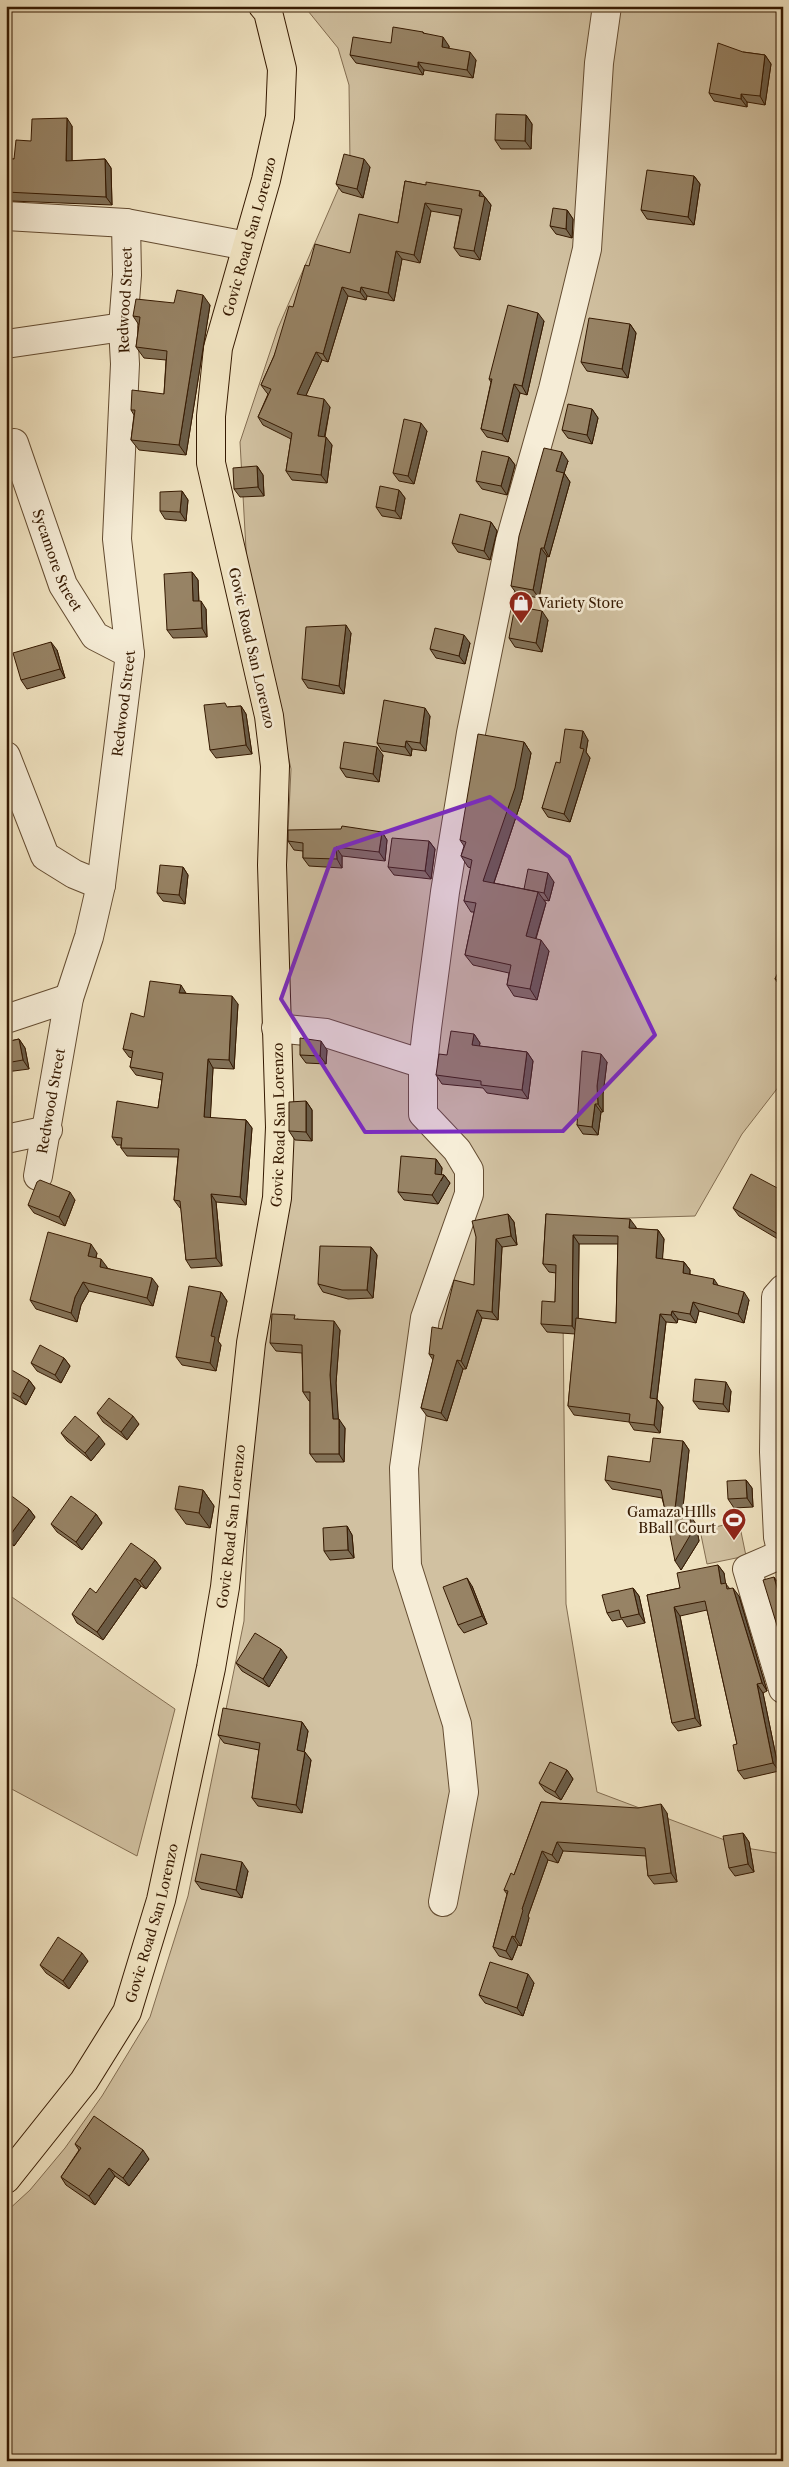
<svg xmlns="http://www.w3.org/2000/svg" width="789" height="2467" font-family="'Libre Caslon Text',serif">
	<rect width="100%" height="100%" fill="#f1e4c2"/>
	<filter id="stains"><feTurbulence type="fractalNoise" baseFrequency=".004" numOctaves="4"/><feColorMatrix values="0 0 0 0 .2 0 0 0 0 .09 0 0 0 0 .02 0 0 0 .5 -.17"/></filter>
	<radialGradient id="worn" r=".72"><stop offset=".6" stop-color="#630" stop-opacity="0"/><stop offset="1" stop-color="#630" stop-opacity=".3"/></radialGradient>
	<path fill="#d1c1a1" stroke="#836d51" d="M304,6H783V1081L742,1134L695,1216L562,1220L566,1604L597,1792L746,1848L783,1854V2461H6V2212L30,2190L65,2148L102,2096L150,2017L188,1896L244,1621L252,1402L284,916L291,769L247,567L240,442L278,328L350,162L349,85L338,48Z
		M739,1522L746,1556L707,1564L700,1530Z
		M6,1593L175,1709L137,1856L6,1786Z"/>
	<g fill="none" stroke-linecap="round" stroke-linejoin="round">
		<defs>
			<g id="minor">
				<path d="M6,216L126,223L247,246"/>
				<path d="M6,344L123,327"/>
				<path id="s1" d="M14,443L63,585L95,636L130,654"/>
				<path d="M6,756L45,856L74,874L101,885"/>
				<path d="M6,1019L69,998"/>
				<path d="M276,1028L326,1033L423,1064"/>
				<path d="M6,1139L48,1130"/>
				<path id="s2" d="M38,1176L69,998L89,937L101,885L130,654L117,539L125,364L123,327L127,275L126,223"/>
				<path d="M783,1289L776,1297L774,1452L778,1537L783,1558"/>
				<path d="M782,1554L747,1569L783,1689"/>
				<path d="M443,1902L464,1792L457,1724L407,1566L404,1468L425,1318L469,1194V1170L457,1150L423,1114V1064L427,1028L445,892L471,733L510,541L553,389L587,249L599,63L607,6"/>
			</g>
			<g id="major">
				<path id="s3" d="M6,2179L84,2081L127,2012L161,1900L211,1668L225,1587L251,1343L277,1198L280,1127L272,865L275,766L269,716L211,463V416L218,348L266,180L280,117L282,69L268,12L263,6"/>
			</g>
		</defs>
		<use href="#minor" stroke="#644c31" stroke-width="30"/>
		<use href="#major" stroke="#351901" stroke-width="30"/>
		<use href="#minor" stroke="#f6edd7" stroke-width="28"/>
		<use href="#major" stroke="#f1e4c2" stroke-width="28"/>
	</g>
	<path fill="#827157" stroke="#351901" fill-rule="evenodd" d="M423,32L425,34L449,46V49L476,60L473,78L424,70L423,75L356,63L350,55L391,43Z
		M743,52L765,55L771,64L765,105L747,102V107L714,101L709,93Z
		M526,115L532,124L531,149H501L495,140Z
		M72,126V161L105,159L111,168L112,205L11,201L6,194V159H14L31,141Z
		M370,167L363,198L342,192L336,184Z
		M694,176L700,184L694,225L647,219L641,210Z
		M405,181L485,197L491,205L480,260L460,256L454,248L460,216L431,211L420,263L402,259L394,301L367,296L366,300L348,296L328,362L322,360L306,395L330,407L325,437L332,445L327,483L292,480L286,471L291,439L263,425L258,417L268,394L267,393L261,385L274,356L309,266L350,253L398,223Z
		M567,210L573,219L572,238L556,234L550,226Z
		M174,303L210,305L186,455L139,450L131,440L134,415L131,410L164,394L166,360L144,358L136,347L139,325L133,316Z
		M544,321L527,395L520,393L508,442L487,437L481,429L491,382L489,379Z
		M630,324L636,333L628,378L587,371L581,362Z
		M592,409L598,418L592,444L568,438L562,430Z
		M427,431L414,484L399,481L393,473Z
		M509,457L515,465L507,495L482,489L476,481Z
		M568,461L564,473L570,482L549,557L547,556L539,598L517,594L511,586Z
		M257,466L263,475L264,496L240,497L234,489Z
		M399,490L405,498L401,519L382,516L376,507Z
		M182,491L188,500L186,521L165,519L160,511Z
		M491,522L497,531L490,560L458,552L452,543Z
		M192,572L198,580L199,601L206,609L207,637L173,638L167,630Z
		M548,620L542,652L515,647L509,638Z
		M351,633L344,694L308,688L302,679Z
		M470,643L465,664L436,658L430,649Z
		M57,650L65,678L27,689L21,680Z
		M241,706L246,714L252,754L216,758L210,750L228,707Z
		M430,716L426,751L412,749L411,756L382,751L377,743Z
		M588,740L586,752L590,758L570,822L548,817L542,808L560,763Z
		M524,742L531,753L522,799L494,883L524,889L554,882L549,901L544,900L546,903L536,939L549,951L537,1000L514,996L507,985L509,973L473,965L465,955L474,912H471L464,901L471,868L468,867L461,856L464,846L460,840Z
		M383,755L379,782L346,777L340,768Z
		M382,832L387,840L385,861L342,856V868L309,866L303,858V851L294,850L288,841Z
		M429,841L435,849L431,879L394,875L388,867Z
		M183,867L188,875L185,904L163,901L157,893Z
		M783,963V988L781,987L775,979Z
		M186,994L238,1004L234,1069L213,1068L210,1118L246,1120L252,1128L246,1205L216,1202L222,1266L191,1268L186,1260L181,1208H180L174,1200L178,1157L127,1156L121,1148V1145H117L112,1137L158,1108L162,1080L136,1075L130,1067L132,1058L129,1057L123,1049L144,1017Z
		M474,1034L480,1043L479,1046L527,1052L533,1061L528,1099L487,1093L483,1088L442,1084L436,1075L447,1055Z
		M19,1039L25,1048L29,1069L6,1072V1042Z
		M327,1050L326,1064L306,1063L300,1055Z
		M607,1062L603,1094V1112H601L598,1135L583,1134L577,1125Z
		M306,1101L312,1110V1141L295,1140L289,1131Z
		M436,1159L442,1168L441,1175H444L450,1183L438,1204L404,1200L398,1192Z
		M783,1191V1242L739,1216L733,1208Z
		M75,1200L65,1226L34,1213L28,1205Z
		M508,1214L514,1222L517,1245L502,1247L498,1320L482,1318L466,1369H463L447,1421L427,1416L421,1408L433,1360L429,1354L474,1285Z
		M546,1214L636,1227V1229L658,1230L664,1239L662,1259L684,1262L690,1270V1274L718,1286L749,1300L744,1323L699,1311L696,1323L678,1319L677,1323L666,1322L657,1399L663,1407L660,1433L634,1430L629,1422L574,1415L568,1406L575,1334L547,1332L541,1324L555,1302L556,1273L549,1272L543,1264ZM579,1244H618L616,1323L578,1319Z
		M371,1247L377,1255L373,1298L348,1299L323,1292L318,1284Z
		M97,1253L96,1258L107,1267V1268L158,1286L153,1306L89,1291L81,1305L77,1322L36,1309L30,1300Z
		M221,1292L227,1301L218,1341L221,1345L216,1371L182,1365L176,1357Z
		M297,1319L340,1330L336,1383L338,1419L345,1428L344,1462H316L310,1454V1401H309L303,1392L302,1353L276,1351L270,1343Z
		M64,1358L70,1366L61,1383L37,1371L31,1363Z
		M6,1376L29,1380L35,1388L26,1405L6,1394Z
		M731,1391L729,1412L699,1409L693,1401Z
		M97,1413L139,1424L127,1440L103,1422Z
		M61,1433L105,1444L91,1461L67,1441Z
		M683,1441L689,1450L682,1516L696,1524L699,1541L681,1570L662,1498L612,1489L605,1480L650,1462Z
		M746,1480L752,1488L753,1507L734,1508L728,1499Z
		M203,1490L214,1506L210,1528L186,1524L175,1509Z
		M6,1495L29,1509L35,1517L14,1546L6,1541Z
		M96,1514L102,1523L82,1550L57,1532L51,1524Z
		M347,1526L352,1535L354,1558L330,1560L324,1551Z
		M155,1560L161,1568L146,1589L141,1586L103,1640L77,1623L72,1614L96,1593Z
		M718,1565L724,1573L725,1583L730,1589L739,1596L767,1691L763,1693L779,1771L744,1779L738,1771L737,1744L707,1610L680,1616L701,1726L678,1731L672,1723L647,1595L680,1588Z
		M472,1586L487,1624L464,1633L458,1625Z
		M633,1588L639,1596L645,1623L627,1627L622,1619L612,1621L607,1613Z
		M287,1657L269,1687L242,1671L236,1663Z
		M302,1722L308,1731L304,1752L311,1760L302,1813L258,1806L252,1798L259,1750L224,1743L218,1735Z
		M567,1770L573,1779L561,1800L545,1791L539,1783Z
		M541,1802L667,1813L677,1882L654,1884L648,1876L646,1856L563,1851L558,1863L548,1860L528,1916L529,1918L521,1946L518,1945L512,1960L499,1956L493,1947L507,1894L504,1890L514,1875Z
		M743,1833L749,1842L754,1872L735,1876L729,1868Z
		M248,1871L242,1898L201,1889L195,1881Z
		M88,1961L69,1989L46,1973L40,1965Z
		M534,1983L523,2016L485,2003L479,1995Z
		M75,2144L149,2159L129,2186L115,2176L95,2205L66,2185L61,2177L79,2150Z"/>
	<path fill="#6a5c47" stroke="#351901" d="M443,37L449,46L448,56L442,47Z
		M470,52L476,60L473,78L467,70Z
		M765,55L771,64L765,105L760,96Z
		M418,62L424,70L423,75L418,67Z
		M741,94L747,102V107L741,99Z
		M526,115L532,124L531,149L525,141Z
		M67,118L72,126V170L66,161Z
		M105,159L111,168L112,205L106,197Z
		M364,159L370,167L363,198L357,189Z
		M694,176L700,184L694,225L688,217Z
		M480,191L491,205L480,260L474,251Z
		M425,203L431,211L420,263L414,255Z
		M567,210L573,219L572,238L566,229Z
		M396,251L402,259L394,301L388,293Z
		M342,287L348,296L328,362L323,354Z
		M361,287L367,296L366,300L360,292Z
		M203,295L210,305L186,455L179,445Z
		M538,313L544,321L527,395L522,386Z
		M630,324L636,333L628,378L622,369Z
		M316,352L322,360L303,402L297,394Z
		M514,384L520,393L508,442L502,434Z
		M324,399L330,407L323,444L318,436Z
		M592,409L598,418L592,444L587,435Z
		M421,423L427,431L414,484L408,476Z
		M326,437L332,445L327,483L321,475Z
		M562,452L568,461L562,480L556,471Z
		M509,457L515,465L507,495L501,486Z
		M257,466L263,475L264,496L258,487Z
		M564,473L570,482L549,557L544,548Z
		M399,490L405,498L401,519L395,511Z
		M182,491L188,500L186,521L180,512Z
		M491,522L497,531L490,560L484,551Z
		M541,548L547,556L539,598L533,590Z
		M192,572L198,580L199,610L193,601Z
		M201,601L206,609L207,637L202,628Z
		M542,611L548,620L542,652L536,643Z
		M346,625L351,633L344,694L339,686Z
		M464,635L470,643L465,664L459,656Z
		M51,642L57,650L65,678L60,669Z
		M241,706L246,714L252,754L246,745Z
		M425,708L430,716L426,751L420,743Z
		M583,731L588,740L586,752L590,758L570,822L564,814L580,748Z
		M406,741L412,749L411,756L405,747Z
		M524,742L531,753L522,799L491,891L483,881Z
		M377,747L383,755L379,782L373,774Z
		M382,832L387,840L385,861L379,852Z
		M429,841L435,849L431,879L425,871Z
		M336,847L342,856V868L337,859Z
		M183,867L188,875L185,904L179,895Z
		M548,873L554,882L549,901L544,893Z
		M538,892L546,903L533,947L526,936Z
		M541,940L549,951L537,1000L530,989Z
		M181,985L186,993H179Z
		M232,996L238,1004L234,1069L229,1060Z
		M474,1034L480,1043L478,1054L472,1045Z
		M19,1039L25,1048L29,1069L23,1060Z
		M321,1041L327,1050L326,1064L320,1056Z
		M527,1052L533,1061L528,1099L522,1090Z
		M601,1054L607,1062L603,1094V1112L598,1104L597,1086Z
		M208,1059L213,1068L210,1126L204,1117Z
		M306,1101L312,1110V1141L306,1132Z
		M595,1104L601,1112L598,1135L592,1127Z
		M246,1120L252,1128L246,1205L240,1197Z
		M436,1159L442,1168L441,1181L444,1175L450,1183L438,1204L432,1195Z
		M70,1192L75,1200L65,1226L59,1217Z
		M211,1194L216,1202L222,1266L216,1258Z
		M508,1214L514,1222L517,1245L511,1236Z
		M630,1219L636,1227L635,1237L629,1228Z
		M658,1230L664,1239L662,1266L656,1258Z
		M573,1235L579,1244L578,1334L572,1326Z
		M496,1239L502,1247L498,1320L492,1312Z
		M91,1244L97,1253L94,1264L88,1256Z
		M371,1247L377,1255L373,1298L367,1290Z
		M101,1259L107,1267L106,1275L100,1267Z
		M684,1262L690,1270L689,1281L683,1273Z
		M152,1278L158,1286L153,1306L147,1298Z
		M714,1279L720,1288L713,1284Z
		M83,1282L89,1291L81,1305L77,1322L71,1313L75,1297Z
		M221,1292L227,1301L218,1341L221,1345L216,1371L210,1363L211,1336Z
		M744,1292L749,1300L744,1323L738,1314Z
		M693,1302L699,1311L696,1323L690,1314Z
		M477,1310L482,1318L466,1369L461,1361Z
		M672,1311L678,1319L677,1323L671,1315Z
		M660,1314L666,1322L656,1406L650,1398Z
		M334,1321L340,1330L336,1383L339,1428L333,1419L330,1375Z
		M64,1358L70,1366L61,1383L55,1375Z
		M457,1360L463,1369L447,1421L441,1413Z
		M29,1380L35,1388L26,1405L20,1397Z
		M726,1382L731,1391L729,1412L723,1404Z
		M657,1399L663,1407L660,1433L654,1425Z
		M133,1416L139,1424L127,1440L121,1432Z
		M339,1419L345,1428L344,1462L339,1454Z
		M99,1436L105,1444L91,1461L85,1453Z
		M683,1441L689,1450L681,1526L674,1517Z
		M746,1480L752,1488L753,1507L747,1498Z
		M203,1490L214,1506L210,1528L199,1513Z
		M29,1509L35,1517L14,1546L8,1538Z
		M96,1514L102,1523L82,1550L76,1542Z
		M690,1515L696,1524L699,1541L681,1570L675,1561Z
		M347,1526L352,1535L354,1558L348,1550Z
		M155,1560L161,1568L146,1589L140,1581Z
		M718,1565L724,1573L727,1592L721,1584Z
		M774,1577L780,1585L783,1596V1609Z
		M135,1578L141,1586L103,1640L97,1632Z
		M467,1578L472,1586L487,1624L482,1616Z
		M633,1588L639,1596L645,1623L639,1614Z
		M733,1588L739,1596L767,1691L762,1683Z
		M674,1607L680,1616L701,1726L695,1718Z
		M281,1649L287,1657L269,1687L263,1679Z
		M757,1684L763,1693L779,1771L773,1763Z
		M302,1722L308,1731L303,1759L297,1750Z
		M305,1752L311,1760L302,1813L296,1805Z
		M567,1770L573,1779L561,1800L555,1792Z
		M661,1804L667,1813L677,1882L671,1873Z
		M743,1833L749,1842L754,1872L748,1864Z
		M557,1842L563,1851L558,1863L552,1855Z
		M542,1851L548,1860L528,1916L529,1918L521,1946L515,1937L522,1909Z
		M242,1862L248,1871L242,1898L236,1890Z
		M512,1936L518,1945L512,1960L506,1951Z
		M82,1953L88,1961L69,1989L63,1981Z
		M528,1974L534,1983L523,2016L517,2008Z
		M6,2080L9,2084L6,2088Z
		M143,2150L149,2159L129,2186L123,2178Z
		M109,2168L115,2176L95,2205L89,2196Z"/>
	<path fill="#978365" stroke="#351901" d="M393,27L423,32V33L443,37L442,47L470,52L467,70L418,62V67L350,55L353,37L391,43Z
		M718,43L743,52L765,55L760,96L741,94V99L709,93Z
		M496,114L526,115L525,141L495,140Z
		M67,118L66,161L105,159L106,197L6,192V159H14L16,140L31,141L32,119Z
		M344,154L364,159L357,189L336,184Z
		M647,170L694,176L688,217L641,210Z
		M405,181L426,185V182L480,191L479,196L485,197L474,251L454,248L462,209L425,203L414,255L396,251L388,293L361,287L360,292L342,287L323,354L316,352L297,394L324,399L318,436L326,437L321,475L286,471L292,433L258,417L271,389L261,385L274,356L289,306L293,307L305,265L309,266L315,244L350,253L359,214L398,223Z
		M553,208L567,210L566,229L550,226Z
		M177,290L203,295L179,445L131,440L135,410H131L132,390L164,394L167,351L136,347L140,317L133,316L136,299L174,303Z
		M508,305L538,313L522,386L514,384L502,434L481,429L492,379H489Z
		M589,318L630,324L622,369L581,362Z
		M568,404L592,409L587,435L562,430Z
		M404,419L421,423L408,476L393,473Z
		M544,448L562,452L556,471L564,473L544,548H541L533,590L511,586L519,536Z
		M482,451L509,457L501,486L476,481Z
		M257,466L258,487L234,489L233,468Z
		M380,486L399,490L395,511L376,507Z
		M182,491L180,512L160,511V492Z
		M460,514L491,522L484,551L452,543Z
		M192,572L193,601H201L202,628L167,630L164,574Z
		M515,606L542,611L536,643L509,638Z
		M346,625L339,686L302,679L306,627Z
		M435,628L464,635L459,656L430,649Z
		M51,642L60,669L21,680L13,653Z
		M384,700L425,708L420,743L406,741L405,747L377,743Z
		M225,703L227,707L241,706L246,745L210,750L204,705Z
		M565,729L583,731L580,748L584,749L564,814L542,808L556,762L560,763Z
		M478,734L524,742L515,788L483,881L538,892L526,936L541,940L530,989L507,985L511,965L465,955L476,903L464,901L472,860L461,856L466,842L460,840Z
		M344,742L377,747L373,774L340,768Z
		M342,826L382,832L379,852L336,847L337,859L303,858V843L288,841V830L341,829Z
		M392,838L429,841L425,871L388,867Z
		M160,865L183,867L179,895L157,893Z
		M528,869L548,873L544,893L524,889Z
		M783,963V982L775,979Z
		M150,981L181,985L179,993L232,996L229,1060L208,1059L204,1117L246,1120L240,1197L211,1194L216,1258L186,1260L180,1201L174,1200L179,1149L121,1148L122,1138L112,1137L117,1101L158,1108L163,1073L130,1067L133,1051L123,1049L131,1013L144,1017Z
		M451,1031L474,1034L472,1045L527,1052L522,1090L481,1085V1081L436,1075L439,1054L447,1055Z
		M300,1038L321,1041L320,1056L300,1055Z
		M19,1039L23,1060L6,1063V1042Z
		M582,1051L601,1054L597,1086L598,1104H595L592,1127L577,1125Z
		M306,1101V1132L289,1131V1102Z
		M401,1156L436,1159L435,1174L444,1175L432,1195L398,1192Z
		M751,1174L783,1191V1237L733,1208Z
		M40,1180L70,1192L59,1217L28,1205L37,1182Z
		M508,1214L511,1236L496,1239L492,1312L477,1310L461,1361L457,1360L441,1413L421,1408L434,1355L429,1354L432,1327L442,1329L454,1280L474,1285L476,1237L472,1221Z
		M546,1214L630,1219L629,1228L658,1230L656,1258L684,1262L683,1273L714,1279L713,1284L744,1292L738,1314L693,1302L690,1314L672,1311L671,1315L660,1314L650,1398L657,1399L654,1425L629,1422L630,1414L568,1406L576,1318L616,1323L618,1236L573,1235L572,1326L541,1324L542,1301L555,1302L556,1265L543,1264Z
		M48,1232L91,1244L88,1256L101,1259L100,1267L152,1278L147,1298L83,1282L75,1297L71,1313L30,1300Z
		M320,1246L371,1247L367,1290H342L318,1284Z
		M189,1286L221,1292L211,1336L215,1337L210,1363L176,1357Z
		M272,1314L295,1315L294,1319L334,1321L330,1375L333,1419H339V1454H310V1392H303L302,1345L270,1343Z
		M40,1345L64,1358L55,1375L31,1363Z
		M10,1369L29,1380L20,1397L6,1389V1376Z
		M695,1379L726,1382L723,1404L693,1401Z
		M109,1398L133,1416L121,1432L97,1413Z
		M75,1416L99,1436L85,1453L61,1433Z
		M653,1438L683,1441L674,1517L690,1515L692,1532L675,1561L661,1490L605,1480L608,1456L650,1462Z
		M746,1480L747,1498L728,1499L727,1481Z
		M179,1486L203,1490L199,1513L175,1509Z
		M9,1494L29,1509L8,1538L6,1536V1495H7Z
		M71,1496L96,1514L76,1542L51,1524Z
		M347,1526L348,1550L324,1551L323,1528Z
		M131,1543L155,1560L140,1581L135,1578L97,1632L72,1614L90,1588L96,1593Z
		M718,1565L721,1584L726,1583L727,1589L733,1588L762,1683L757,1684L773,1763L738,1771L733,1745L737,1744L705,1601L674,1607L695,1718L672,1723L647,1595L680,1588L677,1573Z
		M774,1577L783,1609V1645L763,1580Z
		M467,1578L482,1616L458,1625L443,1587Z
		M633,1588L639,1614L621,1618L619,1610L607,1613L602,1595Z
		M255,1633L281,1649L263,1679L236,1663Z
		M223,1708L302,1722L297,1750L305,1752L296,1805L252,1798L260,1743L218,1735Z
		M550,1762L567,1770L555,1792L539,1783Z
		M541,1802L638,1808L661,1804L671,1873L648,1876L645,1848L557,1842L552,1855L542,1851L522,1909L523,1910L515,1937L512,1936L506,1951L493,1947L508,1891L504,1890L511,1873L514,1875Z
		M743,1833L748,1864L729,1868L723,1836Z
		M201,1854L242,1862L236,1890L195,1881Z
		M58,1937L82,1953L63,1981L40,1965Z
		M490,1962L528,1974L517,2008L479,1995Z
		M94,2116L143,2150L123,2178L109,2168L89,2196L61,2177L81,2148L75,2144Z"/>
	<path fill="#7b2cbf" fill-opacity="0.2" stroke="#7b2cbf" stroke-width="4" stroke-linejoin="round" d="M490,797L569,857L655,1035L563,1131L365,1132L281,999L335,849Z"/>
	<defs>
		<symbol id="shop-pin" viewBox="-11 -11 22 30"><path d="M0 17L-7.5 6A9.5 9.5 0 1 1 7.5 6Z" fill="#8f2418" stroke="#f6edd7"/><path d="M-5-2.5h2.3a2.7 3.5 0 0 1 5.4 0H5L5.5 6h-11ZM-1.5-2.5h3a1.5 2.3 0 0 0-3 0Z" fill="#fff"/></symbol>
		<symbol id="stadium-pin" viewBox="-11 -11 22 30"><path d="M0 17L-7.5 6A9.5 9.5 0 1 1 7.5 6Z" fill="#8f2418" stroke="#f6edd7"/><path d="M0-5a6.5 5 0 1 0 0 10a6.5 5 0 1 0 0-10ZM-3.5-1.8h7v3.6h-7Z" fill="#fff"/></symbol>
	</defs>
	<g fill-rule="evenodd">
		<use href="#shop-pin" x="507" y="589" width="28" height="38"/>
		<use href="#stadium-pin" x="720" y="1506" width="28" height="38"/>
	</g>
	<g text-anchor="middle" stroke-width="5" stroke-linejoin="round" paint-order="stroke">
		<g font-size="14" fill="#351901" stroke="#f6edd7">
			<text dy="5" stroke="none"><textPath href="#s3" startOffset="2009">Govic Road San Lorenzo</textPath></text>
			<text dy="5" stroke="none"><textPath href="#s2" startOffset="886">Redwood Street</textPath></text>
			<text dy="5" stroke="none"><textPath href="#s1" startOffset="125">Sycamore Street</textPath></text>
			<text transform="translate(252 648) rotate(77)" y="5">Govic Road San Lorenzo</text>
			<text dy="5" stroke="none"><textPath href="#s2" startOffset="481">Redwood Street</textPath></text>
			<text dy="5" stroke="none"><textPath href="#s2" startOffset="76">Redwood Street</textPath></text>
			<text dy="5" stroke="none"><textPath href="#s3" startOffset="1109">Govic Road San Lorenzo</textPath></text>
			<text dy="5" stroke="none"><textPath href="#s3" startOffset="704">Govic Road San Lorenzo</textPath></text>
			<text dy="5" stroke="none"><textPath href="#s3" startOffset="299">Govic Road San Lorenzo</textPath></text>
		</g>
		<g font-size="14" fill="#351901" stroke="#f6edd7" text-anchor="start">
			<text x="538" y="608">Variety Store</text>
			<text x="716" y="1517" text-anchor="end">Gamaza HIlls<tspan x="716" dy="16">BBall Court</tspan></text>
		</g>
	</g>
	<rect width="789" height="2467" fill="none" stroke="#f1e4c2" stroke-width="25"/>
	<rect x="8" y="8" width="774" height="2452" fill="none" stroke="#351901" stroke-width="2.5"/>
	<rect x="12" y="12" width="764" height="2442" fill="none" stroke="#351901"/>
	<rect width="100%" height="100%" filter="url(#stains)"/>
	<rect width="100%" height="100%" fill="url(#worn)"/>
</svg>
